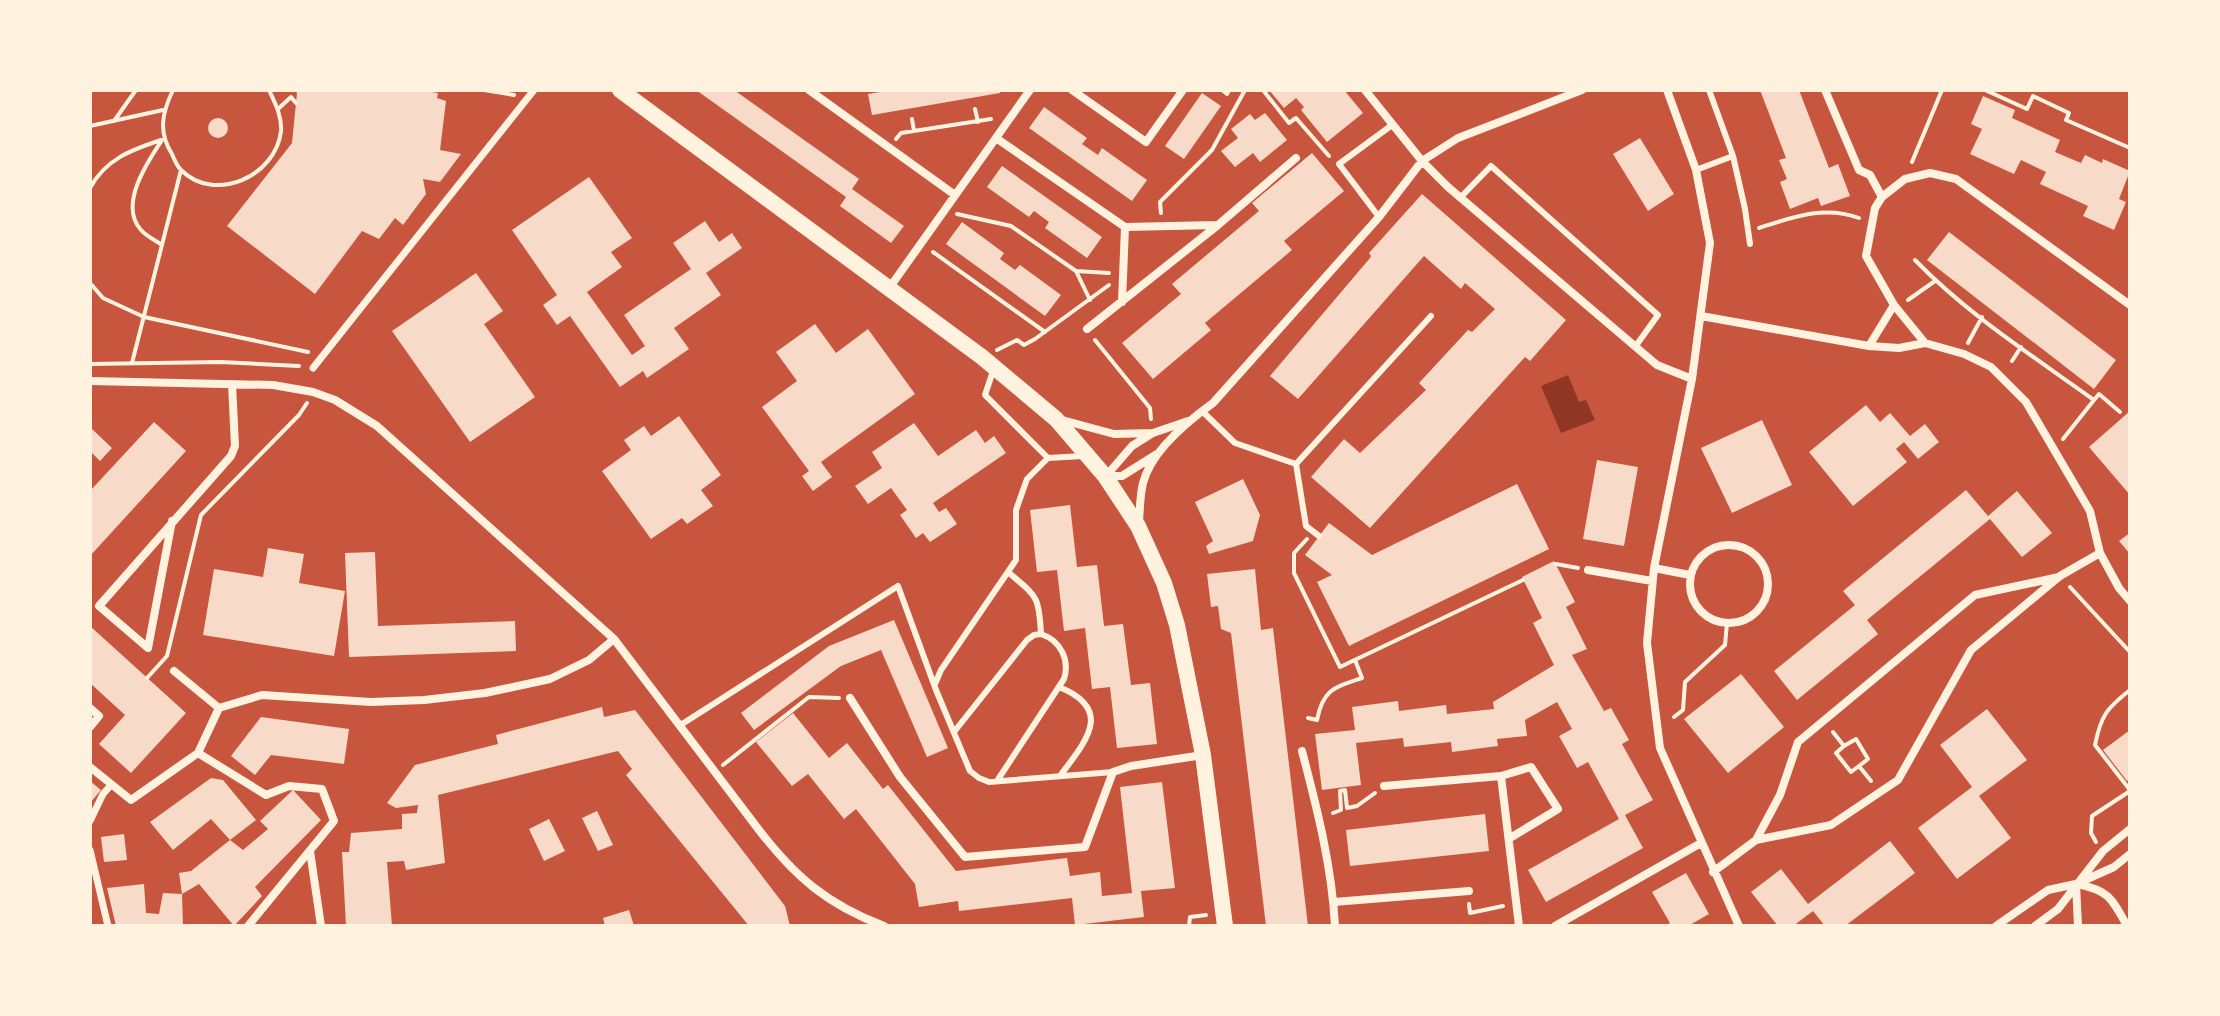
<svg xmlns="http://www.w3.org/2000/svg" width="2220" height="1016" font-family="Lora,serif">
	<rect width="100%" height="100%" fill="#c8553d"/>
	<path fill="#8f3625" d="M1568,375L1579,402L1586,400L1595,420L1561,433L1541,386Z"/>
	<path fill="#f7dbc8" d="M294,90H419L438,93L437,98L446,101L440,150L461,154L440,182L423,179L426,194L403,225L395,218L379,239L362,231L315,294L227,226L292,143L297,93Z
		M696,90H734L859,179L852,189L904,226L891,243L840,206L846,197Z
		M892,90H1000V93L872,115L868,94Z
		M1269,90H1344L1363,113L1327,142L1301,110L1304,107L1296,98L1284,108Z
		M1760,90H1799L1829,168L1838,164L1850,196L1821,206L1818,198L1790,209L1780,182L1787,179L1779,160L1786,158Z
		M1202,93L1221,106L1184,159L1165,146Z
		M1983,96L2015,110L2012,118L2060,140L2055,152L2081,163L2085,155L2102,163L2103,159L2130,171L2119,199L2126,202L2114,230L2083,216L2088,206L2040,184L2046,172L2021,160L2014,174L1970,154L1982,129L1971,124Z
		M1044,107L1087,138L1082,144L1098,155L1102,148L1147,180L1132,201L1029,128Z
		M1265,113L1287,140L1260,162L1253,153L1235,167L1221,151L1238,138L1231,129L1250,114L1255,120Z
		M208 128a10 10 0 1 1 20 0a10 10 0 1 1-20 0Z
		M1640,138L1674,194L1648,211L1613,154Z
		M1312,153L1344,191L1284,241L1292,250L1205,323L1211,330L1153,379L1122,343L1181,294L1172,284L1259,211L1252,203Z
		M1002,166L1102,237L1087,258L1045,228L1049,222L1034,211L1029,217L987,187Z
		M589,177L632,238L611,252L622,267L587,292L632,355L645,346L624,315L691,269L673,243L705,221L719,242L732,233L742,248L706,273L721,295L674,328L689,349L647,378L643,371L620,387L570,316L557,325L543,305L557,295L512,230Z
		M1422,194L1566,320L1530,361L1525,357L1370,528L1311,477L1344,439L1360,453L1426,390L1419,383L1468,330L1472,332L1495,309L1465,283L1461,289L1424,256L1298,399L1270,376L1370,258L1371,256L1369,253Z
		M962,222L1004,253L1000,259L1015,270L1020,265L1061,295L1045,316L946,244Z
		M1949,232L2116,360L2094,389L1927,260Z
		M476,273L503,311L484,324L535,397L470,442L392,331Z
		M815,324L836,353L868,329L915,394L821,462L832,477L813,491L802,476L809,471L762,407L797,381L776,352Z
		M1866,405L1880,422L1890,413L1910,436L1925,424L1939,442L1918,459L1904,442L1896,449L1907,462L1853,506L1809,452Z
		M2130,411V495L2089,447Z
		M679,416L721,475L701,490L713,506L687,524L682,518L651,539L602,471L631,450L624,440L644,426L651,436Z
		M1762,420L1792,485L1732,513L1701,448Z
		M154,422L186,451L90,556V491Z
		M914,423L938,456L976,430L985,443L994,436L1006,453L933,503L939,512L946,508L957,524L930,542L923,533L916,538L900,515L907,510L891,488L868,504L855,486L882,468L872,452Z
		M92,429L112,448L100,461L90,451Z
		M1597,460L1638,467L1624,546L1583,539Z
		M1243,479L1260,515L1253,541L1209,554L1206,546L1213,541L1195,502Z
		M1517,484L1549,549L1349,646L1317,582L1332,575L1305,555L1329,523L1372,555Z
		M1966,490L1988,516L2017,491L2052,533L2022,557L1990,519L1867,620L1878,634L1797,700L1774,671L1855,605L1843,591Z
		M1070,505L1077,567L1097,565L1104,626L1123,624L1131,685L1150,683L1157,744L1117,748L1110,687L1092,689L1085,628L1064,631L1057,570L1037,572L1030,510Z
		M2130,533V554L2119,541Z
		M268,548L304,554L299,583L345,591L334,656L203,635L214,569L263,577Z
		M375,552L378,626L515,621L516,651L349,657L345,553Z
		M1554,561L1575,602L1566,607L1587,649L1572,655L1604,711L1611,708L1629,740L1622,744L1653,800L1625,815L1643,848L1546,902L1528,870L1619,819L1588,762L1577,768L1559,736L1572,729L1557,702L1525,720L1527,736L1497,739L1498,746L1452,752L1451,742L1404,747L1403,738L1356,743L1361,785L1322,790L1315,734L1355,730L1352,707L1398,701L1399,711L1446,705L1447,714L1494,709L1493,702L1554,665L1533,623L1542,618L1522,577Z
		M1255,569L1261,630L1273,628L1308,926H1266L1231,633L1221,629L1218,606L1211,607L1207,574Z
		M894,620L948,748L927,757L881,650L841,666L754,730L741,713L829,646Z
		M90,626L186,713L131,773L99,744L125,715L90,683Z
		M1741,674L1784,727L1728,773L1684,719Z
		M602,707L604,717L635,710L785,906L790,926H749L626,775L632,769L618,751L438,795L445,863L406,870L404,861L387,862L392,926H346L342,852H349L351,833L402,829V814L417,813L418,805L396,808L387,803L415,765L498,744L496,735Z
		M1987,709L2027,760L1979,796L2011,838L1957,879L1918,828L1972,787L1940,745Z
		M793,713L829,758L847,743L883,789L888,785L956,871L1067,858L1070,876L1100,872L1102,896L1132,893L1120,787L1162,782L1175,888L1141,891L1144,917L1075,925L1072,898L959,911L958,901L919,907L915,884L856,809L844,819L808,774L792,786L756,742Z
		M261,717L349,729L344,764L271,755L255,775L231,756Z
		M2130,730V779L2127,781L2103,750Z
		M211,778L223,780L256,820L230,840L211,819L173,850L150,822Z
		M90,781L101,790L90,803Z
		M293,790L321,820L255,887L262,896L234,926L199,884L182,894L179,873L191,871L230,840L243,850L268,829L260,821Z
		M597,811L613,845L598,851L582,818Z
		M1485,814L1489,851L1350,866L1346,830Z
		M549,819L565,851L544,861L529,829Z
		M124,834L127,860L104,862L101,837Z
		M1890,841L1915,873L1845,926H1825L1813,911L1793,926H1778L1751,892L1781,869L1808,904Z
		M1686,873L1709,914L1688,926H1665L1670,923L1652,892Z
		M144,884L146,913L159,914L163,893L182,894L183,926H116L107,888Z
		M629,910L634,926H605L603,918Z"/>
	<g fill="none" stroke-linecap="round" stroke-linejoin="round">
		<path stroke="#fff3e0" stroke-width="4" d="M173,90C162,113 158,132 172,154C174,159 177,166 181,170C215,204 276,176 281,131C282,116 275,103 269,90
			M484,90L514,95
			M1222,90L1227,94L1229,90
			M1263,90L1289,123L1296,118L1329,156
			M1985,90L2027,109L2033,96L2069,113L2066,120L2130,148
			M278,109L291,97L296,103
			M975,109L978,122
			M912,119L914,131
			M114,121L136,90
			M90,126L163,110
			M896,139L901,133L991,119
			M1912,162L1942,90
			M90,188C106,159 131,150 161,140
			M1161,213L1160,202L1212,150L1245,90
			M957,214L1011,226L1076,271L1109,273
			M1759,228C1793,217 1824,205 1859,218
			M162,245C155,240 146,236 141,230C118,205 148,161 162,140
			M933,252L1045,332
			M1915,260C1967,314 2033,356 2094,400L2099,394L2120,412
			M1076,271L1090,300
			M90,283L103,298L144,317L308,352
			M1908,300L1935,281
			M1095,340L1150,408L1151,419
			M1968,343L1982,317
			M997,350L1017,340L1024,345L1035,339L1109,285
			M2012,361L2021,347
			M132,363L181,170
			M90,364L221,362L299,366
			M2063,439L2094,400
			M1307,539L1294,553V573L1340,667L1523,580
			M1556,564L1578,568
			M2070,587L2130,652
			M147,678L167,656L201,515L299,415L307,403
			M2130,690C2107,708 2101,715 2095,745L2130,790
			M1674,717L1683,710L1685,682L1725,645L1727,623
			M1308,718L1317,720C1323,689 1335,687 1362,678L1355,660
			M1833,732L1844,746L1836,753L1851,772L1859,766L1871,781
			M1844,746L1856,739L1868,759L1859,766
			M723,765L809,697L839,698
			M1333,813L1341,810L1340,791L1345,790L1347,808L1357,806L1375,793
			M2096,842L2091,833L2092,816L2130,791
			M1469,904L1470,913L1503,906
			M1189,926L1190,917L1206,915"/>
		<path stroke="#fff3e0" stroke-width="6" d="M1733,156L1745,209L1750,244
			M1696,170L1733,156L1709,90
			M1460,198L1491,166L1658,315L1635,347
			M1379,217L1339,164L1392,125
			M994,368L985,395L1048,458L1083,456
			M1202,411L1235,443L1296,464L1306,526L1319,536
			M1296,464L1431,316
			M935,684L941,670L1016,560V510L1027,479L1048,458
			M1059,687C1116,710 1084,743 1060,776
			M679,726L898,586L936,690L970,771L979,778L989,782L1113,772
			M954,732L1027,640L1034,635L1041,634C1039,595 1037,597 1008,572
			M997,781L1064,679C1070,660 1061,641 1041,634"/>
		<path stroke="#fff3e0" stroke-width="7" d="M313,368L534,90
			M90,821L103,794L111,785
			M90,850L108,926"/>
		<path stroke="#fff3e0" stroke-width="8" d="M809,90L955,195
			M1072,90L1146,142L1183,90
			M1365,90L1422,161L1448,187L1657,365L1692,379
			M1667,90L1696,170L1710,243L1692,379L1654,568L1647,643L1660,748L1739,926
			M1825,90L1859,170L1870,175L1882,197
			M996,138L1125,227L1217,225
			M890,287L1030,90
			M1122,302L1125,227
			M1894,305L1925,343
			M1701,316L1869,346L1899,348L1925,343L1964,354L1991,367L2026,402L2090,511L2100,553L2119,588L2130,601
			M1087,329L1218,225L1296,158
			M1869,346L1894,305L1866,256L1875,208L1882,197L1905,179L1930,173L1956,179L2130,305
			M90,381L273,385L313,392L335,400L377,426L614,639L759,830C795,877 828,905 884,926
			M1062,420L1114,434L1153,433L1188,421
			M1105,476H1122L1157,454
			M1106,476L1132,446L1151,434
			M172,521L148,648L99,606L231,456L235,446L232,384
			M1139,521C1140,509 1140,495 1143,483C1151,452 1188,421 1213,403L1379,217L1422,161L1458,138L1582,90
			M1690 584a39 39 0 1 1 78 0a39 39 0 1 1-78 0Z
			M1654,568L1690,575
			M1588,570L1652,581
			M174,671L219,708
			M850,698L900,777L965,857L1085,847L1113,772L1131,766L1203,755
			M90,708L99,716L90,727
			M1302,751C1317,808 1332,867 1335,926
			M198,753L266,795L289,786L322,789L334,821L248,926
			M90,767L131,800L198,753L219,708L262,695L371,702L424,700L485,693L550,679L589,660L614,639
			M1501,776L1531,767L1558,809L1510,838
			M1384,786L1501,776L1519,926
			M1756,840L1780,795L1798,742L1975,595L2059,577
			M310,851L321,926
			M1713,872L1756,840L1831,825L1898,780L1971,650L2060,576L2100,553
			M2076,884L2078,926
			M2077,884C2108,890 2112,898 2127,926
			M1334,902L1469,891
			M1555,926L1701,843
			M1996,926L2048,890L2076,884L2114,867L2130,854
			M2035,926L2058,909L2103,851L2130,829"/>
		<path stroke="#fff3e0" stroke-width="16" d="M620,90L982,357L1056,419L1105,476L1138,526L1164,583L1177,625L1203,755L1225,926"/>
	</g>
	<rect width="2220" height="1016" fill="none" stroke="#fff3e0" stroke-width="184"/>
</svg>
